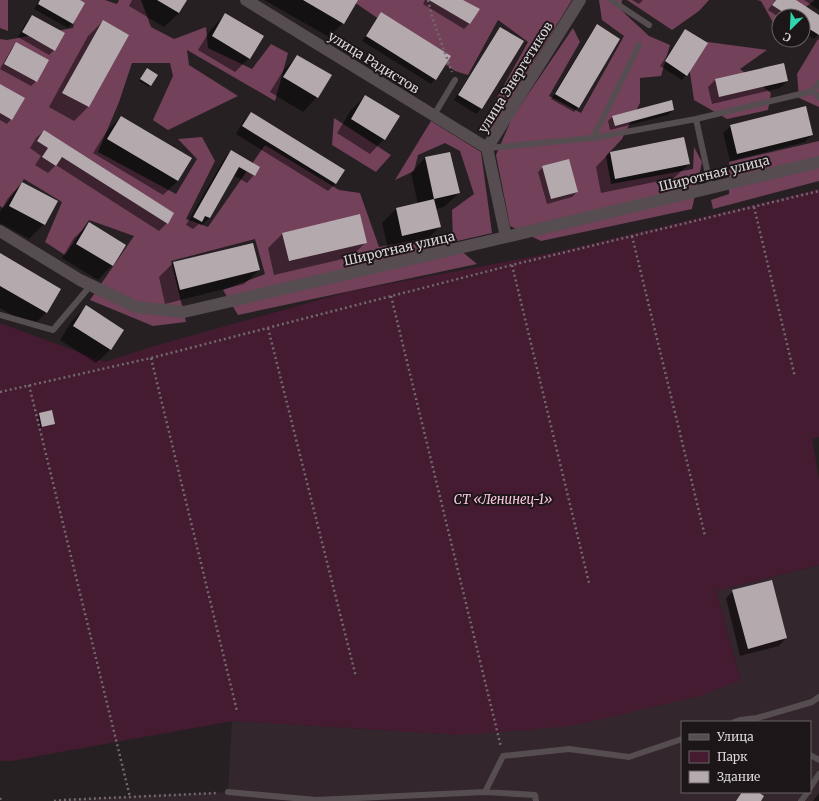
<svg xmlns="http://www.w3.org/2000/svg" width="819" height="801" font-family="Merriweather,serif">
	<rect width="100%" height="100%" fill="#272023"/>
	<path fill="#33262c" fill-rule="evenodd" d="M819,565V801H54L62,800L228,792L232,721L462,735L741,679L716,591ZM682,722H810V792H682Z"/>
	<path fill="#451b31" d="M819,189V437L812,439L819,479V565L716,591L741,680L700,696L572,726L462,735L232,721L11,761H0V323L105,362L148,348L347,292L557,252Z"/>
	<path fill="#734159" d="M0,0H8V31L0,28Z
		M79,0H105L117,4L119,0H141L151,27L174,39L206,27L208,48L252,69L271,44L288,53L275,101L187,50L189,65L238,96L168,130L153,120L173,76L170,63H132L119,102L98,152L176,194L197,159L178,139L202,137L215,161L186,219L208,227L265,145L339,190L360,193L379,247L442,235L477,264L238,315L223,290L265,274L255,239L171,261L186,322L153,326L90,300L134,236L89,220L65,255L45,242L62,202L24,179L3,208L0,206V39L7,40L73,28Z
		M351,0H572L491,132L483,123L528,42L498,20L468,75L455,71Z
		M599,0H622L621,10L649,36L670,45L661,76L640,78V103L622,139L606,156L611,184L693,169L694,147L702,162L692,209L541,241L510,226L496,155L512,118L573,28L580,42L549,96L581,113L624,36L602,20Z
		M627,0H709L699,11L672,30Z
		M757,0H815L794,16H779V28L777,30L761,1Z
		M685,39L767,50L740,69L771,93L768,110L727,119L694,100Z
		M818,39L819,40V107L799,98L797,74Z
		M334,118L391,155L376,172L332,145Z
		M431,121L481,152L492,233L453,242L452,210L474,194L460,151L445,143L418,155L414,171L395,180Z
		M819,141V181L713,209L711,200L729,194V162Z"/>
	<path fill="#0007" d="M39,0H78L72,24L68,28L34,9Z
		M132,0H186L179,13L164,27L129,6Z
		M264,0H357L343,23L329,37Z
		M425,0H461L478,9L469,24L464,29L423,4Z
		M632,0H643L639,4Z
		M775,0H794L819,16L818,35L814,39L803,33V16H779V17L768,10Z
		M804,0H819V10Z
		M382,13L435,79L431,84L362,41L377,18Z
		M226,14L249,58L235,72L198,50L211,29Z
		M32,16L54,50L49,55L18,37L27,21Z
		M103,21L128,35L88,107L74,121L49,107L88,36Z
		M597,26L578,107L574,112L551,99L592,31Z
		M501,28L522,41L481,109L476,114L454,100L496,33Z
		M685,30L686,75L682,80L660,66L681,35Z
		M16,43L36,81L31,86L0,69L12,48Z
		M297,56L317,97L303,112L270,92L283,71Z
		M147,69L151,85L149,87L139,81Z
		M715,80L787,81L780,88L712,104L708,87Z
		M0,85L11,119L7,124L0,120Z
		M366,96L384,139L370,154L337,133L351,110Z
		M673,110L668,115L610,130L608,121L613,116Z
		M252,113L335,184L328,191L236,134L244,120Z
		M121,117L191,159L178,181L163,195L93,153L107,131Z
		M731,126L812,135L805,142L730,161L723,133Z
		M44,131L173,213L167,223L159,231L56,165L48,173L35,165L41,156L30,148L36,138Z
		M684,138L689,164L674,178L601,193L596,167L610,152Z
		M231,151L254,175L247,183L233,175L209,218L202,225L199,224L193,229L186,225L224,159Z
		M449,153L459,193L444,207L436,209L440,227L425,241L388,249L382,223L396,209L418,204L411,173L425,158Z
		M543,167L577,192L572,197L547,204L538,172Z
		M22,183L56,202L44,224L29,239L0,223V212L8,198Z
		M359,216L366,242L351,257L274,275L268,248L282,234Z
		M89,224L112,265L98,280L62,258L74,238Z
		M0,254L46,312L32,327L0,308Z
		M173,263L259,270L244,284L165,304L159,277Z
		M86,307L111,349L96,363L60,340L72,321Z
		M40,414L54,423L52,425L40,428L38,417Z
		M733,591L786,638L779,646L740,656L726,598Z
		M819,793V801H813Z"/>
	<path fill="#b4aaae" d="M40,0H80L85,3L73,24L38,4Z
		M157,0H187L179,13Z
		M303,0H358L344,24Z
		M429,0H463L480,9L470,24Z
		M776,0H796L819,15V35L803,25V16H789L772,5Z
		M381,12L451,56L436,80L366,36Z
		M225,13L264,36L250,59L212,36Z
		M32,15L65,33L55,51L22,32Z
		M103,20L129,35L89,107L62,93Z
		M597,24L620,39L579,108L555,94Z
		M500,27L524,41L482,109L458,95Z
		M685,29L708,43L687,76L665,61Z
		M16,42L49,60L37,82L4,64Z
		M297,55L332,75L318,98L283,77Z
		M784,63L788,81L719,97L715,79Z
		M147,68L158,75L151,86L140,79Z
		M0,84L25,98L12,120L0,113Z
		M365,95L400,116L385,140L351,119Z
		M672,100L674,110L615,126L612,116Z
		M806,106L813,135L737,154L730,125Z
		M251,112L345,170L336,184L242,126Z
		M121,116L192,158L178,181L107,139Z
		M44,130L174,213L168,224L62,157L56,166L42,157L48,148L37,141Z
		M684,137L690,164L615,179L610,152Z
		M231,150L260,167L255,176L239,167L210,218L205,216L202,222L193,217Z
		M450,152L460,193L434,199L425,157Z
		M569,159L578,192L551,199L542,166Z
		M22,182L58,201L45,225L9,206Z
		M434,199L441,227L402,236L396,208Z
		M360,214L367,243L289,261L282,233Z
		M89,222L126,245L113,266L76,244Z
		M253,243L260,270L180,290L173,262Z
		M0,253L61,289L47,313L0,286Z
		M86,305L124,330L111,350L73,326Z
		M52,410L55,424L42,427L39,413Z
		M772,580L787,638L748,649L732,590Z
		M742,792H758L764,796L761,801H736Z"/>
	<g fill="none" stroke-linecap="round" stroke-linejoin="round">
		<path stroke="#706a6d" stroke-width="2.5" stroke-dasharray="2 3" stroke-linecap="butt" d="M428,0L432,17L452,72
			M754,207L795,377
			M632,236L705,536
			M512,265L589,583
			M391,296L501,747
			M268,328L356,677
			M151,358L237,711
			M29,385L130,797
			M0,392L151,358L512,265L819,191
			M0,798L1,801
			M54,801L62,800L218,793"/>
		<path stroke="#564d51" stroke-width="6" d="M611,0L649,25
			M813,91L819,83
			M434,115L455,80
			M696,119L813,91L819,97
			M593,138L639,45
			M488,148L593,138L696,119L711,188
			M0,315L53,330L91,285
			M734,722L740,720L757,718L812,702L819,697
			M810,755L819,760
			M810,788L819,774
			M228,792L316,800L485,792L503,756L569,749L629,757L682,739
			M485,792L535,795L536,801
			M801,801L808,792"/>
		<path stroke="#564d51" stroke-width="12" d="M246,0L487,148
			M487,148L580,0
			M487,148L506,237
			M0,231L80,280L136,307L184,312L506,237L819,162"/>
	</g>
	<g text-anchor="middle" stroke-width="4" stroke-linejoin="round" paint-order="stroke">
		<g font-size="13" fill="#dbd6d8" stroke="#1d1619">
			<text transform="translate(374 62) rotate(32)" y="5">улица Радистов</text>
			<text transform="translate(515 77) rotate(-58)" y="5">улица Энергетиков</text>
			<text transform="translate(714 173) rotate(-14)" y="5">Широтная улица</text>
			<text transform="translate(399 248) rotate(-13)" y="5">Широтная улица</text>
		</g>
		<g font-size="13" font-style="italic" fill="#fac7de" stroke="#1d1619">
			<text x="503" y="504">СТ «Ленинец-1»</text>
		</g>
	</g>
	<rect x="681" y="721" width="130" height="72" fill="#1d1619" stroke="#696365"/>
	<rect x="689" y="734" width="20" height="6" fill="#564d51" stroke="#696365"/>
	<text x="717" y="741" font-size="12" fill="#dbd6d8">Улица</text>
	<rect x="689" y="751" width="20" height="12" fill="#451b31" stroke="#696365"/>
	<text x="717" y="761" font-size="12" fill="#dbd6d8">Парк</text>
	<rect x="689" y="771" width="20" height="12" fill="#b4aaae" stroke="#696365"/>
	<text x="717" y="781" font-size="12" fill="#dbd6d8">Здание</text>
	<g transform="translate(791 28) rotate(204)"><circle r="19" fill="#1d1619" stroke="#696365"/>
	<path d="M0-3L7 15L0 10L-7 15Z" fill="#2ed4ab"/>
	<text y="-6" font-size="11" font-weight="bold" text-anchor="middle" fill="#dbd6d8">С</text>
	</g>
</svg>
